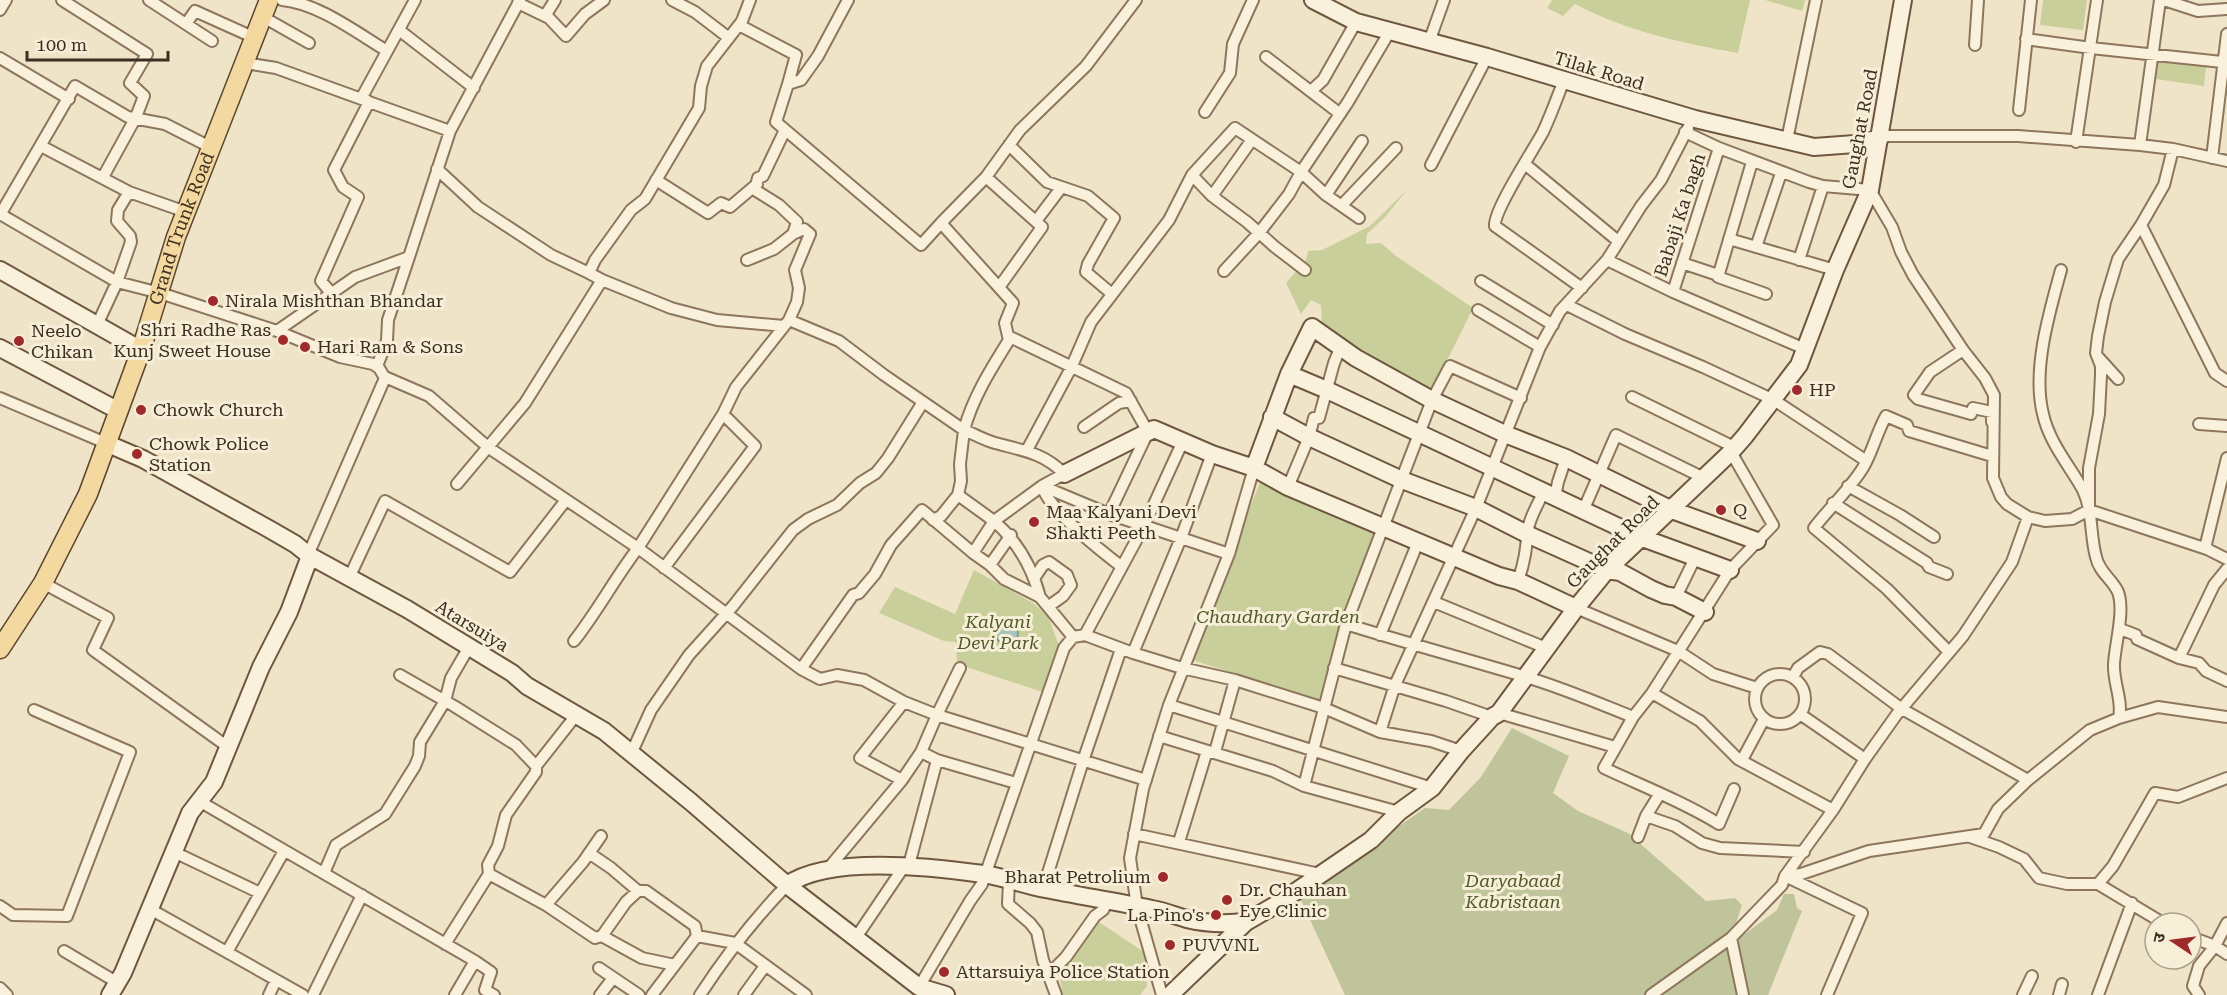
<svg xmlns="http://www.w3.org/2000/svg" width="2227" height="995" font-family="'Roboto Serif','Noto Sans Devanagari',serif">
	<rect width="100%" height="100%" fill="#f0e4c8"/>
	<path fill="#c9cf9b" d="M1552,0H1750L1738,53C1682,43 1626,31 1575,4L1563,16L1547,8Z
		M1765,0H1805L1802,11Z
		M2043,0H2087L2083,30L2040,25Z
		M2158,60L2206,67L2204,86L2156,79Z
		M1408,189L1386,216L1367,234L1366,244L1381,243L1396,256L1473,308L1430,395L1382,368L1322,326L1321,305L1311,300L1301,314L1286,283L1306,260L1308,251L1322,250L1370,226Z
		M1261,480L1377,529L1321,701L1189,659Z
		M974,570L1033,603L1048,616L1059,646L1046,693L957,664L956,642L944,641L879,613L895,587L955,614Z
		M1096,920L1144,952L1147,986L1140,995H1063L1058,969Z"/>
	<path fill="#bfc49a" d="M1512,728L1569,756L1553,793L1578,811L1628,833L1706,901L1735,898L1742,905L1730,941L1655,995H1345L1299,896L1425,808L1449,810L1481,777Z
		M1784,894H1794L1797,908L1802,911L1768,995H1663L1777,910Z"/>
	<path fill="#a9c4bc" stroke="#6f938a" stroke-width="1.5" d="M996 634a11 11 0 1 1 22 0a11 11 0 1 1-22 0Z"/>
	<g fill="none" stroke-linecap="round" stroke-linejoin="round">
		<defs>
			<path id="street" d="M62,0L147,54L130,83L144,96L136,117L103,177
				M149,0L212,41
				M282,0C318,3 357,33 387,51
				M672,0L695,12L729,38
				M848,0L818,56L801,80L788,84L776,122L921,245L941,223
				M1136,0L1086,66L1020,130L986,177L941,223L1013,303L1005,323L1009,340C991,369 973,397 964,430C974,434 984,440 995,443C1021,450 1045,453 1064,474L1042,486L1109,514L1229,554
				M2164,0L2198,11L2227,9
				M518,3L549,18L566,36L585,14L604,0
				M0,10L6,0
				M545,16L555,0
				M263,17L309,43
				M186,24L195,11L255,38
				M739,25L796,55L788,84
				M399,30L474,88
				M2026,39L2091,48L2222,62
				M1429,42L1444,0
				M1975,45L1978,0
				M1266,57L1339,113
				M0,58L69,99
				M245,63L276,68L367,101
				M1564,80C1557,98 1551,115 1543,132C1534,149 1493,211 1495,226L1582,288
				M1311,91L1323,80L1356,22
				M369,102L450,131
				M2019,110L2031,0
				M1205,112L1230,73L1233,44L1253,0
				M785,130L763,176L758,178L755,190L779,205L797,222L793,234
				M1685,132L1719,148L1809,182L1823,186L1870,190L1892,227L1901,252L1913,275L1963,350L1985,378L1994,395L1993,478L2001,497L2007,504L2028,517L2045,521L2072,519L2089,510L2207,549L2227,559
				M1881,136H2018L2140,145L2173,149L2227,161
				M1787,140L1816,0
				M2076,142L2097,0
				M1009,145L1047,182L1088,196L1114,218L1088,264L1086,272L1112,294
				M2140,145L2160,0
				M41,146L129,192L186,212
				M2212,158L2227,34
				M1752,162L1718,277L1766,294
				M1525,164L1618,241
				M1431,165L1487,57
				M437,169L478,207L551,255L589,273
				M1192,175L1212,196L1247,222L1275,247L1305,270
				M986,177L1042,227L1000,286
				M656,180L708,213L721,203L730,207L757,184
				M1326,195L1362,141
				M1212,196L1251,141
				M1342,205L1396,148
				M0,214L117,282L160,293L277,331L340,357L373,364L379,368L385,378L308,555
				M0,215L75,86L128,117L165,124L212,148
				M1036,221L1061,188
				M2141,225L2164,185L2173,149
				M1729,239L1835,270
				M1756,247L1781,173
				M747,260L774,249L793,234L804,229L810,234L795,270L799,288L797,302L789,320L736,387L723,414L638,548L801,669L820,679L837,675L864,680L904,702L937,715L1146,780
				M1607,260L1673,292L1805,349
				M1799,260L1823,186
				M1682,263L1718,275
				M2061,270C2049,313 2032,371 2043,414C2049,442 2069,465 2083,490C2093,511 2090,536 2096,557C2099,572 2112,579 2118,592C2125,611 2115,644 2114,664C2113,683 2123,700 2119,718
				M1224,271L1259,233L1289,194L1301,172L1348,102L1390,31
				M602,280L671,308L717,320L784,326
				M1481,281L1553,325
				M1673,292L1719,148
				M332,294L321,281L358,197L343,187L334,170L369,102L362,97L415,0
				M1567,305L1625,334L1703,367L1774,400L1865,460
				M1478,310L1540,347
				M789,320L839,341L884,375L964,430L960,464L961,481L958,495L941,516L933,520
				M97,325L117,282L131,242L130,236L117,221L118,210L129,192
				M277,331L355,277L409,257L450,131L520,0
				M1008,336L1126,393L1148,432L1109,514
				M1963,350L1930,372L1914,395L1918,399L1971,414L1973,408L1992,412V422
				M2099,358L2118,379
				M377,366L387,341L388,320L409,257
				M385,377L429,396L489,448L638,548C615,578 597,612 574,641
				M1632,397L1734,447
				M0,398L108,444
				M2199,424L2227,426
				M1084,427L1119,403L1131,401
				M1027,450L1071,368L1091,322L1169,220L1192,175L1235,128L1301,172L1326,195L1359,218
				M1731,452L1773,525L1730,570L1652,693L1633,717L1604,768C1642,786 1684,802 1719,824L1734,789
				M457,484L525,403L602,280L589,273L595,260L631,210L645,199L699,108L701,86L707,66L742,21L750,0
				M1848,486L1900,515L1934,537
				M1288,487L1309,437L1314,418H1319L1334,363L1341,346
				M958,495L994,521L973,553
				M1833,503L1927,563L1929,567L1947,574
				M2089,510V468L2099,414L2101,375V366L2096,353L2098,336L2105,302L2118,259L2141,225L2215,373L2227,381
				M1583,511L1616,435L1704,478
				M2207,549L2206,544L2227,458
				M990,565L1011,535
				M664,568L755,446L723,414
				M1035,577L1043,565L1049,562L1067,575L1071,585L1063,596L1049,606
				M349,578L385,501L510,572L566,500
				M1518,581C1525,561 1526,549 1528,529C1530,517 1538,504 1543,493L1556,492L1558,482L1566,458
				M43,583L108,618L93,650L228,747
				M1040,597C1032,567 1017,541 994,521L1042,486C1049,510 1101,551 1122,567
				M1676,597L1696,556
				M1434,602L1546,648
				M1576,608L1678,651L1713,674L1757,688
				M1346,624C1406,643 1466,659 1526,677C1563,688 1598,703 1633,717
				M2120,629L2136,635L2137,639L2179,658L2199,663L2206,671L2227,681
				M1085,635L1144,526L1183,441
				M1380,635L1418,542
				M1949,652L1887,589L1814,528C1829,508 1852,487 1864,466C1873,450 1877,432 1886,416L1907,425L1909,431L1992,456
				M1133,653L1181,538L1212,454
				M2179,658L2214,585L2227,569
				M1334,668L1446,701L1492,717
				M801,669L853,595L859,593L875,574L891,545L922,510L973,553L990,565L1004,579L1040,597L1073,637L1085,635L1133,653L1182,668L1235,680L1324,708L1380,732L1431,741L1461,751
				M1755 699a25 25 0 1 1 50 0a25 25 0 1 1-50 0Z
				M400,675L454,706L516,745L536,766
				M1793,677L1798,668L1820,652L1828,654L1902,709L2028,780
				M1652,693L1700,721L1738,759L1833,810
				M1169,705L1432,788
				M1499,713L1615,747
				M1380,732L1395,685L1476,508L1540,347L1560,311L1607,260L1641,206L1661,180L1688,128
				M1159,736L1273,771L1304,786L1399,812
				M921,752L937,760L1016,783
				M1215,752L1235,680
				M631,754L651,710L689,655L733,606L793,530L808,519L837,505L860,483L876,473L888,458L923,402
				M1865,759L1897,714L1963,636L2012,562L2028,517
				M1742,760L1764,719
				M902,780L860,758L904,702
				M1304,786L1346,624L1432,400L1450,366L1521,398
				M199,801L475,961L491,972L485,990L494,995
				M1646,816L1675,826L1702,843L1720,848L1804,852
				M1134,834L1320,874
				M1638,837L1646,816L1659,795
				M1970,837L1999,847L2024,859L2039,878L2067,884H2098L2163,923
				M1179,842L1207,751
				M174,852L260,893
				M589,853L611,868L638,891
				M909,865L937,760
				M827,870L902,780L921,752L937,715L960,668
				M324,873L336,845L385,814L415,766L419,756L420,742L445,701L451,678L469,647
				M489,874L546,905L583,862L601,836
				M1785,876L1801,874L1869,851L1984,834L1998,809L2028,780L2090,730L2119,718L2158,707L2227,717
				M1785,876L1862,913L1827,995
				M1009,880L1008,904L1030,923L1037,932L1043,960L1056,995
				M2098,884L2113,866L2155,793L2178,797L2227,778
				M1043,889L1083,761L1121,649
				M546,905L595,938L602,936L642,958L675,965
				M0,906L13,915L67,916L130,752L34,710
				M150,909L303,995
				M602,936L626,902L638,891H646L695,926L697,936L735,943L806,995
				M2191,937L2215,946L2227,954
				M1731,938L1743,995
				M855,939L905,865
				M445,944L489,874L488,865L498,846L506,815L536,772V766L577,714
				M64,951L118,983
				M227,952L284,851
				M599,968L639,995
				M1049,977L1057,966L1066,957L1095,916L1103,910L1108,901
				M919,987L970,901L982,884L1064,648L1073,637
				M0,988L7,995
				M269,995L276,980
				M313,995L362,895
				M455,995L475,961
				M600,995L613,978
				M652,995L697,936
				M700,995C726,955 754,919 787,885
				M744,995L765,966
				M1162,995L1137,907L1130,858L1143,789L1169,705L1229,554L1254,468
				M1651,995L1731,938L1782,885L1785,876L1833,810L1865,759L1800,714
				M2023,995L2032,976
				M2059,995L2062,984
				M2098,995L2132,903
				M2199,995L2193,986L2199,966L2215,946L2227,923"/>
			<path id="secondary" d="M1313,0L1356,22L1487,57L1695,119L1814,147L1855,144L1880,138
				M0,270L141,350
				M0,348L119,411
				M1289,374L1327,390L1640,537L1730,570
				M1272,417L1309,437L1402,480L1476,508L1529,535L1607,570L1620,572L1651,589L1665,595L1676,597L1705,612
				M108,444L143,459L269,529L295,544L310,556L407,609L512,673L527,686L604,731L691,802L787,885L919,987L946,995
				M1254,468L1288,487L1499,576L1518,581L1576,608
				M1064,474L1154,429L1212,454L1254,468L1289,374L1312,327L1356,358L1432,400L1505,434L1566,458L1672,510L1757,541
				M787,885C829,855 933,867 983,874C1004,877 1024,885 1045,889C1081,896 1117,902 1152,909C1164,911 1176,916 1187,919C1207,924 1226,924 1246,922
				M110,995L123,973L190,813L214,782L261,667L289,612L310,556
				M1170,995L1246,922L1279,903L1371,840L1399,812L1432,788L1461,751L1492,717L1499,713L1576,608L1607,570L1731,452L1745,436L1799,365L1835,270L1870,190L1903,0"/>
			<g id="primary">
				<path id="s1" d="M0,649L43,583L88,494L141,350L176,237L269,0"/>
			</g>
		</defs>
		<use href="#street" stroke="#8d765c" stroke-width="14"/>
		<use href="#secondary" stroke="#6f573f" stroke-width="20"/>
		<use href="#primary" stroke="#5b4430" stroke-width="21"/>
		<use href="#street" stroke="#faf1dc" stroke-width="10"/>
		<use href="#secondary" stroke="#faf1dc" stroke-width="16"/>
		<use href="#primary" stroke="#f3d9a0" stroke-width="18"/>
	</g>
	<g fill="#9e2a2b" stroke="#f7eed8" stroke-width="2">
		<circle cx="213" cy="301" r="6"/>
		<circle cx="283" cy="340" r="6"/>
		<circle cx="19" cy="341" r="6"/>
		<circle cx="305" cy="347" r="6"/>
		<circle cx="1797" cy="390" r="6"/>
		<circle cx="141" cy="410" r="6"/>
		<circle cx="137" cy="454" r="6"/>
		<circle cx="1721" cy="510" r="6"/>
		<circle cx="1034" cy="522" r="6"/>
		<circle cx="1163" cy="877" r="6"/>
		<circle cx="1227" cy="900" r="6"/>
		<circle cx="1216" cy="915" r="6"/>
		<circle cx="1170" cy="945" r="6"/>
		<circle cx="944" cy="972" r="6"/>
	</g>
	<g text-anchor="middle" stroke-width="6" stroke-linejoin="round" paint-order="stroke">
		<g font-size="18" fill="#3d2e20" stroke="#f7eed8">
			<text transform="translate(1599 71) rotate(17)" y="6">Tilak Road</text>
			<text transform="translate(1860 129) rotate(-79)" y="6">Gaughat Road</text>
			<text transform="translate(1680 215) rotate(-72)" y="6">Babaji Ka bagh</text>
			<text dy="6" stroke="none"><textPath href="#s1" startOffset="460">Grand Trunk Road</textPath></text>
			<text transform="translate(1613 542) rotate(-45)" y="6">Gaughat Road</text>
			<text transform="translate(472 626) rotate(31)" y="6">Atarsuiya</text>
		</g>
		<g font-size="18" fill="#3d2e20" stroke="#f7eed8" text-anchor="start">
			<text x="225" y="307">Nirala Mishthan Bhandar</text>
			<text x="271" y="336" text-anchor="end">Shri Radhe Ras<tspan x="271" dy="21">Kunj Sweet House</tspan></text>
			<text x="31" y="337">Neelo<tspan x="31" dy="21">Chikan</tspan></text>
			<text x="317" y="353">Hari Ram &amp; Sons</text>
			<text x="1809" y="396">HP</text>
			<text x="153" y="416">Chowk Church</text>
			<text x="149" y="450">Chowk Police<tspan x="149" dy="21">Station</tspan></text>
			<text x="1733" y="516">Q</text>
			<text x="1046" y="518">Maa Kalyani Devi<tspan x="1046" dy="21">Shakti Peeth</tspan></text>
			<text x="1151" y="883" text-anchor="end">Bharat Petrolium</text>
			<text x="1239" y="896">Dr. Chauhan<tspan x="1239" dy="21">Eye Clinic</tspan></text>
			<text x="1204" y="921" text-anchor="end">La Pino's</text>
			<text x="1182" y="951">PUVVNL</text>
			<text x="956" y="978">Attarsuiya Police Station</text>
		</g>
		<g font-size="18" font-style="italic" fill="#4d5a26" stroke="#f7eed8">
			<text x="1278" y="623">Chaudhary Garden</text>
			<text x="998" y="628">Kalyani<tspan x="998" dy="21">Devi Park</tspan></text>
			<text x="1513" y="887">Daryabaad<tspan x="1513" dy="21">Kabristaan</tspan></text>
		</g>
	</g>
	<g transform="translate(2173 941) rotate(283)"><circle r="28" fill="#f7eed8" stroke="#ada18e" stroke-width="1.5"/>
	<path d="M0-4.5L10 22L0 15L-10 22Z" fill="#9e2a2b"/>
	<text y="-9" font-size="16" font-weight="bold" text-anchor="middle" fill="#3d2e20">उ</text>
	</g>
	<path d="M27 51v9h141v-9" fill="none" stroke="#3d2e20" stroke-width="3"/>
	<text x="36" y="51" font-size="18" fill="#3d2e20" stroke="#f7eed8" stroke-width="4.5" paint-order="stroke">100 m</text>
</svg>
